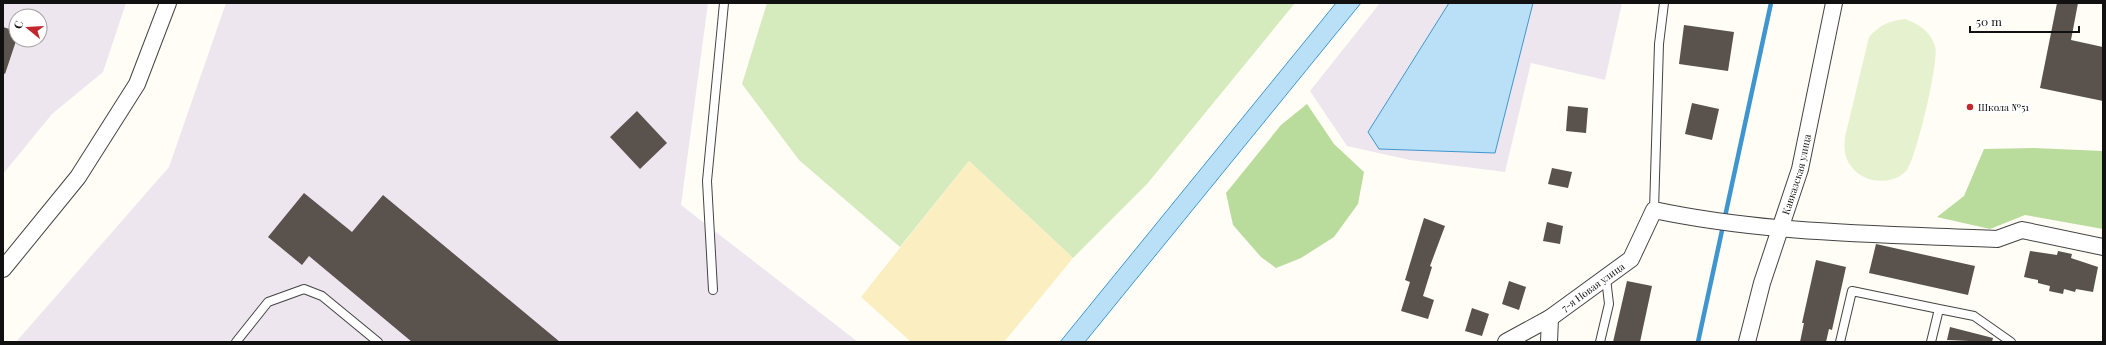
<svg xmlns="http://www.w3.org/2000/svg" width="2106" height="345" font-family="'Playfair Display',serif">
	<rect width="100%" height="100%" fill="#fffdf5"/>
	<path fill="#eee6ef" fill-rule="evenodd" d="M3,3H126L103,72L52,114L3,174ZM16,16H40V40H16Z
		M226,3H708L681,205L858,342H16L169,167Z
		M1380,3H1622L1605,80L1531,63L1505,172L1410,160L1347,146L1310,91Z"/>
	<path fill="#d5ebbd" d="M767,3H1295L1147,184L1073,258L969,161L900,247L799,160L742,84Z"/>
	<path fill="#b9dc9c" d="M1307,104L1334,144L1364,172L1358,204L1334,237L1301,258L1276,268L1261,257L1233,225L1226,193L1281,125Z
		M2034,148L2103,151V229L2025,215L1990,229L1937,217L1964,196L1984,149Z"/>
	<path fill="#fbeec1" d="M969,161L1073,258L1004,342H911L861,297Z"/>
	<path fill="#e6f2cf" d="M1905,19C1919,24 1930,31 1935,46C1940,59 1916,158 1907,170C1893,186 1863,184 1851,166C1844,158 1844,147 1845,137L1869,37C1880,25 1888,21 1905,19Z"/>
	<path fill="#b9e0f7" stroke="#3f96cf" d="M1336,3H1361L1085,342H1060Z
		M1449,3H1533L1495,153L1379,149L1368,132Z"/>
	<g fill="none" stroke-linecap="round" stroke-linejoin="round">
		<path stroke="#3f96cf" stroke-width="4.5" d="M1698,342L1771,3"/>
	</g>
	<path fill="#5a524d" d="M2057,3H2078L2071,40L2103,47V101L2040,88Z
		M1684,25L1734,32L1728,71L1679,64Z
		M3,27L16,31V41L5,74L3,73Z
		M1692,103L1719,109L1712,140L1685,134Z
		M1568,106L1588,108L1586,133L1566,131Z
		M637,111L667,143L640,169L610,137Z
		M1552,168L1572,172L1568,188L1548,184Z
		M304,193L352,232L383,195L560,342H412L309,256L302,265L268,237Z
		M1424,218L1445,226L1430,266L1432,267L1423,296L1434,300L1428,319L1401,311L1410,282L1405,280Z
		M1547,222L1563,226L1560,244L1543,241Z
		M1876,244L1975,266L1968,295L1869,273Z
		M2030,251L2057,255L2058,251L2072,254L2071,258L2098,267L2093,292L2076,289L2075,292L2064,289L2063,294L2049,291L2050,286L2038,283V280L2024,277Z
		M1816,260L1846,267L1832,330L1829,329L1826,342H1800L1804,323H1802Z
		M1509,281L1526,287L1519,310L1502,304Z
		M1627,281L1652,286L1640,342H1613Z
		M1472,308L1489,314L1482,336L1465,331Z
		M1950,327L1993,338L1992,342L1947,340Z"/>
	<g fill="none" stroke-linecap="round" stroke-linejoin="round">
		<defs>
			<path id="service" d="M1654,210L1659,44L1664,3
				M713,290L707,181L724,3
				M236,342L268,302L304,289L322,296L378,342
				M1600,342L1609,304L1606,278
				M1840,342L1852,291L1939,309
				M1931,342L1939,309L1974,316L2011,342"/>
			<g id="minor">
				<path d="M3,269L78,177L137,84L168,3"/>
				<path id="s1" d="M1506,342L1550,318L1631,259L1654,210C1767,234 1882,234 1997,239L2022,230L2103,247"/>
				<path d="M1549,342L1550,318"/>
				<path id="s2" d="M1747,342L1762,283L1800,169L1834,3"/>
			</g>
		</defs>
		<use href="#service" stroke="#444" stroke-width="10"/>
		<use href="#minor" stroke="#444" stroke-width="18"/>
		<use href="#service" stroke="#fff" stroke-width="8"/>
		<use href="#minor" stroke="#fff" stroke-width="16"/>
	</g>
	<circle fill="#c4262e" stroke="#fff" stroke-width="1.5" cx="1970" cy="107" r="4"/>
	<g text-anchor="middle" stroke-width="4" stroke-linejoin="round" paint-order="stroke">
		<g font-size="10" fill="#111" stroke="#fff" text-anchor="start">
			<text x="1978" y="111">Школа №51</text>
		</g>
		<g font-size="10" fill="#111" stroke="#fff">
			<text dy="4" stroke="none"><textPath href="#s2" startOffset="175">Кавказская улица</textPath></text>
			<text dy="4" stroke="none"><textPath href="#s1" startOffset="103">7-я Новая улица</textPath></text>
		</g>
	</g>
	<rect width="2106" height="345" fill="none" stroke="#111111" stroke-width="8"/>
	<g transform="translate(28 28) rotate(288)"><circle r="19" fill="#ffffff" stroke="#a0a0a0"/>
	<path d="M0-3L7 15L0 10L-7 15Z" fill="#c4262e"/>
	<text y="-6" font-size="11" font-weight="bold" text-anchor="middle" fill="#111111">С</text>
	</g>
	<path d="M1970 26v6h109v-6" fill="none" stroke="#111111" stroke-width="2"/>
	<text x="1976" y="26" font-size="12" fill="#111111" stroke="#ffffff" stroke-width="3" paint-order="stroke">50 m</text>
</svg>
